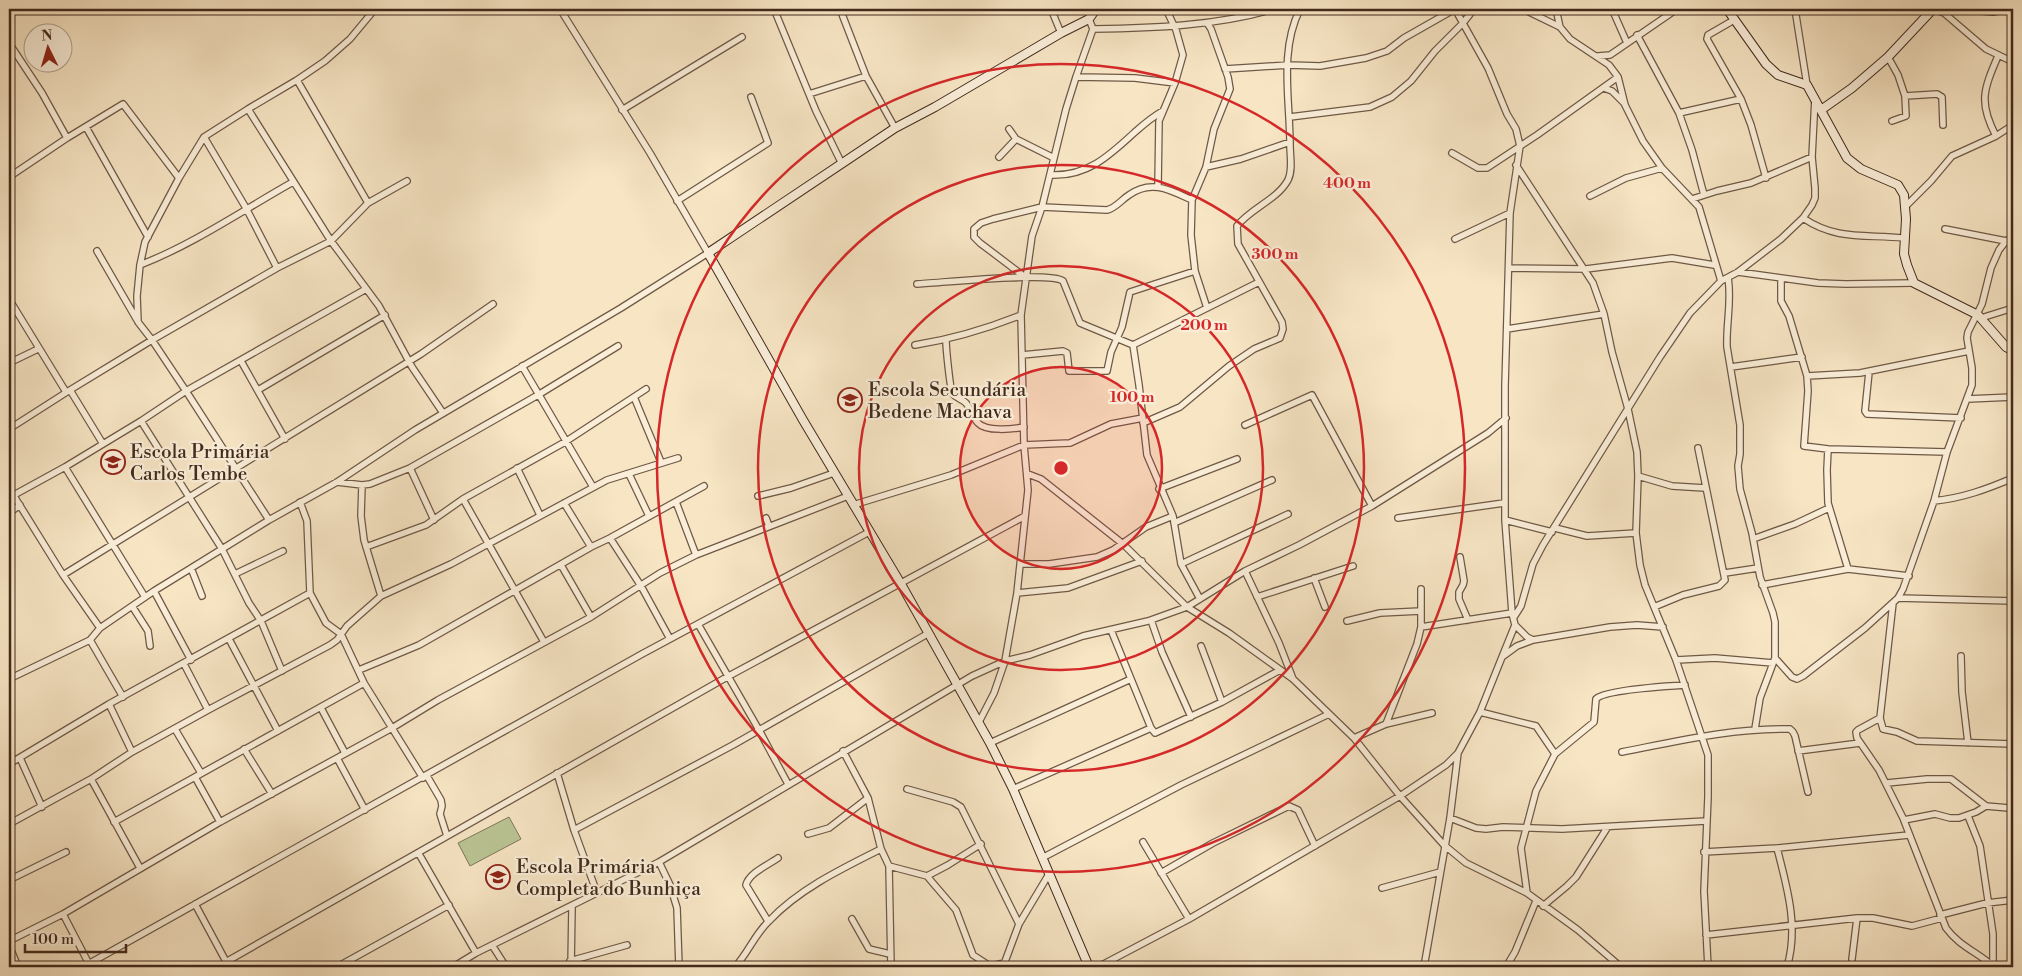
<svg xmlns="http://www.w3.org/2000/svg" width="2022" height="976" font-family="'Libre Bodoni',serif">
	<rect width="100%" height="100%" fill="#f7e5c4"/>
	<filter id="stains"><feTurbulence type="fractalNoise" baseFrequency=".004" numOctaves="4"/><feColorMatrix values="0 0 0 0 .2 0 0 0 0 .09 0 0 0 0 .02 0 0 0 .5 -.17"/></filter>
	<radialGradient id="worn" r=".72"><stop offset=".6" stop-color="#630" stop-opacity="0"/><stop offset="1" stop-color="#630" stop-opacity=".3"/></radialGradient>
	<path fill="#bbc595" stroke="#7e7858" d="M509,817L521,839L470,866L458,843Z"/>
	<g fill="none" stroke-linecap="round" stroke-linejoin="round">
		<defs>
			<path id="street" d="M774,9L816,111L841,162
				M840,9L866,76L895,128
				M1051,9L1061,33
				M1455,9L1488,68L1507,114L1516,129L1520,146L1510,213L1505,386V520L1512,613L1515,625L1502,657
				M1523,9L1560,27L1570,39L1609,65L1618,77L1625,105L1643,141L1662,168L1699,207L1721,281
				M1556,9L1560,27
				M1612,9L1627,43
				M1795,9L1807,85
				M1934,9L1944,13L1986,49L2013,62
				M1944,13L1957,9L1993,12L2009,9
				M1734,20L1708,35L1707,39L1741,99L1751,125L1766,178
				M1093,29C1154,28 1215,26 1274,9
				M1637,35L1679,113L1692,150L1704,195
				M9,43L42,93L67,138
				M1598,56L1610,55L1677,9
				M1888,57L1898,75L1905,96L1937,94L1942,97L1943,125
				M1225,69L1288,65L1320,66L1366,58L1387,51L1404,38L1455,9
				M1076,77L1135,78L1175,83
				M297,80L368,203
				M1604,88L1612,91L1624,103
				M809,94L866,76
				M248,109L331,241L379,306L412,367L443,413
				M622,110L742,37
				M1679,113L1741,99
				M1290,117L1370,107L1392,97L1411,81L1435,51L1463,23L1474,9
				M1892,121L1906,116L1905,96
				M86,127L148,237
				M1009,129L1016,139L1054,158
				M1996,136C1978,102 1984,89 1998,56
				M204,137L246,208L277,268
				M1452,153L1478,168H1487L1537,135L1618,77
				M999,157L1016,139
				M1516,165L1593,283L1604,314L1612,352L1628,409L1637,452L1638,476L1636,533L1640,565L1645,585L1676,660L1708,755V797L1704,891L1708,967
				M1206,167L1241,159L1290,142
				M1050,175C1087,177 1109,156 1135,132C1144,124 1152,117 1163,111
				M9,177L67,138L123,104L179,178
				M1158,186L1159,121L1175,83L1183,55L1176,30L1166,9
				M1590,196L1626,178L1662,168
				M1692,199L1717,191L1751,183L1812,157
				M677,201L768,143L751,97
				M1906,206L1931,181L1952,156L1996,136L2013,125
				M1803,218C1837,241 1866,234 1904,238
				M1945,229L2006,241
				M1455,239L1510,213
				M97,251L137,320
				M140,265C194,244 243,210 293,182
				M1509,268L1586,269L1672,258L1714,265
				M1738,272L1818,283L1846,284L1914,283
				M1025,277L980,243L974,237V229L981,223L993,219L1042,207L1107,210C1116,208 1121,200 1129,195C1151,179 1170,190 1192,200
				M1728,278C1732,301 1726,323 1727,347L1740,425V454L1738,466L1740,489L1752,533L1760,577L1773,613L1775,622V658L1760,698L1755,729
				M1781,278V301L1789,316L1807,376L1808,391L1804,446L1828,449L1947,452
				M917,284C940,283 1050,271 1063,281L1080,323L1133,345L1139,385L1147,455L1173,516L1181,564L1200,599
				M9,299L66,392
				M1207,308L1195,271L1191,235L1192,200L1206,167L1214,129L1230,89L1228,77L1211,29L1207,23
				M1981,318L2013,308
				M1507,329L1604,314
				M946,340C946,347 950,391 953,394C956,398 962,399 966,403C971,409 972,417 978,423C986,432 1013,429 1024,427
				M915,345C952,339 986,329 1021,315
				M1133,345L1259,282
				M1022,355L1063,351L1067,353L1069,371H1107L1111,352L1122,327L1130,292L1195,271
				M241,361L285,439
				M9,363L38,349
				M522,366L593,487
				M1731,367L1802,357
				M1869,372L1865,411L1867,414L1961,418
				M1807,376L1860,373L1969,351
				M70,390L103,444
				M258,390L385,315
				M634,397L661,462
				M1967,399L2013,397
				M141,421L222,549L249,603L261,621L282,671
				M1143,423L1180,407L1229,366L1254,349L1280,338L1283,329L1282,322L1238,244L1237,226C1251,208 1277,200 1288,180C1293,170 1290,156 1290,145C1290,100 1279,51 1300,9
				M1245,425L1312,395L1372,506
				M9,429L70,390L152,340L277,268L331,241L368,203L407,181
				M1828,449L1827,470L1828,503L1848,569
				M65,467L145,597
				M410,468L434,520
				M517,468L540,515
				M629,474L649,516
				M1028,474L1041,479L1123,544L1187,607L1229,633L1293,679L1354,738L1400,796L1444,845L1466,863L1527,893L1578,930L1621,967
				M1638,476L1672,486L1705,488
				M337,482L362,485L370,484L410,468L538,395L618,346
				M362,485L361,516L364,540L381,596
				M9,488L63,575L100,628
				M1159,489L1237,459
				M14,495L65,467L141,421L186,391L366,289
				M758,496L791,488L834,473
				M463,499L544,642
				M1934,501C1963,498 1987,489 2013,478
				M300,502L307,521L310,593L326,623L341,634L364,683L423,778
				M676,502L696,555
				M564,503L591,547
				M853,505L951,475L1024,445L1070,443L1111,424L1143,418
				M9,513L20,505
				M766,518L769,526
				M1398,518L1504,503
				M269,520L186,391L152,340L138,322L137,296L140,265L145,242L179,178L204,137L248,109L297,80L325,61L350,39L375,9
				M1505,520L1552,532
				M1174,523L1272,480
				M1555,528L1587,536L1636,533
				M610,538L641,586L670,639
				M1753,539L1795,524L1829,508
				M366,547L426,525L463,499L565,442L646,389
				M1460,557L1464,581L1463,585L1459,592V599L1468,620
				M1020,564H1049L1097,557L1113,550L1146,527L1173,516
				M1181,564L1288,514
				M561,565L591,617
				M191,568L202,596
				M1245,571L1279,643L1293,679
				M1725,573L1758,568
				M235,574L283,551
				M63,575L421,354L493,304
				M1314,578L1325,607
				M1762,585L1848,569L1909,576
				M154,591L191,660
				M1017,593L1068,588L1142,561
				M1257,597L1353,566
				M1898,598L2013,601
				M1893,603L1880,718L1883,729L1897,732L1917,741L2013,744
				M132,606L148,631L150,646
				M1654,607L1683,595L1719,586L1725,580L1698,448
				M1514,617L1521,606L1533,564L1543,545L1660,357L1690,313L1721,281L1738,272L1781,239L1803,218L1812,205L1815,198V188L1812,157L1815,98
				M1151,620L1162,652L1191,717
				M1347,621L1380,613L1421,611
				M698,624L759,730L788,784
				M1515,625L1527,637L1533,640
				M1421,627L1512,613
				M1111,630L1151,728L1155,733L1222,702L1280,670
				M229,639L278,731
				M90,640L123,697
				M1201,646L1222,702
				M1961,656L1962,692L1968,743
				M1775,658L1792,677L1797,679L1803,676L1865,628L1898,598L1903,589L1934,501L1947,452L1972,385V368L1967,338L1968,332L1982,304L1991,268L1999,250L2006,241L2013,237
				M1676,660L1715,658L1773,663
				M184,664L208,710
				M359,670L419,645L591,547L610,538L704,486
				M9,679L90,640L100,628L154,591L269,520L337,482L415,430L621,308L708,253L650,153L560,9
				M109,704L132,752
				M321,708L345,753
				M1480,712L1536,726L1555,754
				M1880,718L1858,730L1856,732L1857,738L1879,770L1903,818L1946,928C1959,946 1979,953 1994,967
				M979,722L994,693L1005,661L1017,593L1028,490L1024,445L1021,315L1032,236L1042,207L1066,109L1076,77L1093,29L1089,19
				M1386,724L1417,644L1421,627V589
				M175,729L201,773
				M1354,738L1386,724L1432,713
				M990,743L1131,679
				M244,749L272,794
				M843,751L868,798L881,849L889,866L891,967
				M1798,751L1860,743
				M1622,752C1678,741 1732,728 1790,729L1793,732L1795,736L1808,792
				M20,758L42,807
				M337,758L365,810
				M9,764L109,704L310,593
				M557,773L574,830L597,893
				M427,776L441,800L442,806L440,814L447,836
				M195,777L220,822
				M91,779L140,868
				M1887,783L1927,779H1951L1986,806L2009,808L2013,806
				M907,789L953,802L961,807L1019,924
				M1013,789L1151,728
				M1968,816L1980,846L1993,934V966
				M1450,818L1476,828L1486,829L1503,827L1562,829L1706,821
				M1904,820L1935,814L1950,818H1959L1976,812L1986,806
				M114,822L364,683
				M9,824L91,779L132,752L208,710L330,645L337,640L347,626L381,596L451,564L607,480L678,458
				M574,830L733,745L929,633
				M808,834L829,828L868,798
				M1143,842L1189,919
				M1777,848C1787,887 1799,927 1787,967
				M1704,852L1777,848L1909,835
				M419,854L476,953
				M1042,858L1181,785L1329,714
				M659,862L670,885L677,908L679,967
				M889,866L927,876L932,882L956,910L973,955L990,966
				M1161,873L1213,843L1289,806L1298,810L1315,846
				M927,876L948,865L981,844
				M9,880L66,852
				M1382,888L1440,872
				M1527,893L1521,848L1536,791L1555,754L1594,722L1596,699C1604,690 1669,686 1685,685
				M195,904L229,967
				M1543,906L1567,886L1576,877L1607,828
				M63,914L89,964
				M1940,915L1987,903L2013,900
				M852,919L869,949L890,954
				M768,921L746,885C749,873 768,865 778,858
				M1706,935L1857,918H1873L1912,926L1942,918
				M9,941L63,914L220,822L392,728L438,700L591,617L660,573L696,555L848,496
				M9,945L18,967
				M492,945L506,967
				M1852,959L1857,918
				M570,961L627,945
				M83,967L642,654L869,532
				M217,967L727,677L1025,516
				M337,967L449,905
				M453,967L476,953L659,862L972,676L1005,661L1030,655L1083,636L1148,621L1187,607L1245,571L1299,545L1372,506L1488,433L1506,418
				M571,967L572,907
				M735,967C748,953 755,934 769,921C799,889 843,868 881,849
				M987,967L1004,963
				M1003,967L1019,924L1049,874
				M1098,967L1189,919L1400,796L1446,765L1458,753L1480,712L1502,657L1517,646L1533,640L1610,627L1637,625L1663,627
				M1424,967L1450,818L1458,753
				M1506,967L1515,952L1536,901"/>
			<path id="secondary" d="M1727,9L1766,64L1778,75L1807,85L1847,158L1861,169L1898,185L1904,195L1906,219L1904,254L1907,265L1914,283L1978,315L2006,347L2013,351
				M1821,110L1852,88L1888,57L1933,9
				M1089,967L1013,789L990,743L901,584L803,420L708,253L895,128L935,107L1061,33L1089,19L1096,9"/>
		</defs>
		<use href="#street" stroke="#6f5946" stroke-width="8"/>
		<use href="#secondary" stroke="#422a1c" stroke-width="10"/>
		<use href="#street" stroke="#faeed9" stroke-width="5.5"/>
		<use href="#secondary" stroke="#faeed9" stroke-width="8"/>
	</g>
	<circle cx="1061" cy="468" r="101" fill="#d62828" fill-opacity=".12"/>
	<g fill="none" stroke="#d62828" stroke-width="2.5">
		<circle cx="1061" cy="468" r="101"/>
		<circle cx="1061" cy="468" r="202"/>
		<circle cx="1061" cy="468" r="303"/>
		<circle cx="1061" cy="468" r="404"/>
	</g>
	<defs>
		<symbol id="school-ring" viewBox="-11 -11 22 22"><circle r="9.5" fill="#faeed9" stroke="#8f2418" stroke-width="1.5"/><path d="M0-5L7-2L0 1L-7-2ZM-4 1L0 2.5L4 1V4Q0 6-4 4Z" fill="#8f2418"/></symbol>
	</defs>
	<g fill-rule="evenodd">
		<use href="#school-ring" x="836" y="386" width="28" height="28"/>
		<use href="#school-ring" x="99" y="448" width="28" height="28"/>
		<use href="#school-ring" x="484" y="863" width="28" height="28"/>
	</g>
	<g text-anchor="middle" stroke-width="4.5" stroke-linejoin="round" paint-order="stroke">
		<g font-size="19" fill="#422a1c" stroke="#faeed9" text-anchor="start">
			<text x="868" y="396">Escola Secundária<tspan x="868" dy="22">Bedene Machava</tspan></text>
			<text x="130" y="458">Escola Primária<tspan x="130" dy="22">Carlos Tembe</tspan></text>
			<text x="516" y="873">Escola Primária<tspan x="516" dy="22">Completa do Bunhiça</tspan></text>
		</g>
	</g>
	<circle cx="1061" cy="468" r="8" fill="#d62828" stroke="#faeed9" stroke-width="2.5"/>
	<g font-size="15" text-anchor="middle" font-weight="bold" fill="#d62828" stroke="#faeed9" stroke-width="4.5" stroke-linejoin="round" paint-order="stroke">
		<text x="1347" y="188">400 m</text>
		<text x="1275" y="259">300 m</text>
		<text x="1204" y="330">200 m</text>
		<text x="1132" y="402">100 m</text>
	</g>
	<rect width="2022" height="976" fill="none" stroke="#f7e5c4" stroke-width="30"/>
	<rect x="10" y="10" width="2002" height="956" fill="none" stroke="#422a1c" stroke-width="2.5"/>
	<rect x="15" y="15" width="1992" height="946" fill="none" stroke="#422a1c"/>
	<g transform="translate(48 48) rotate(355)"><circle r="24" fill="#faeed9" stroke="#b0a08d"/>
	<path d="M0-4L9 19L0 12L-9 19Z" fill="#8f2418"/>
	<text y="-8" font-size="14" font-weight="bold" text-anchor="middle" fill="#422a1c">N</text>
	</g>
	<path d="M25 944v8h101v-8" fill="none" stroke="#422a1c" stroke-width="2.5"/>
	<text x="32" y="944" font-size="15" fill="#422a1c" stroke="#faeed9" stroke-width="4" paint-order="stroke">100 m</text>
	<rect width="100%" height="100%" filter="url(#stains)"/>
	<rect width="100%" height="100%" fill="url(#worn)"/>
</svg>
